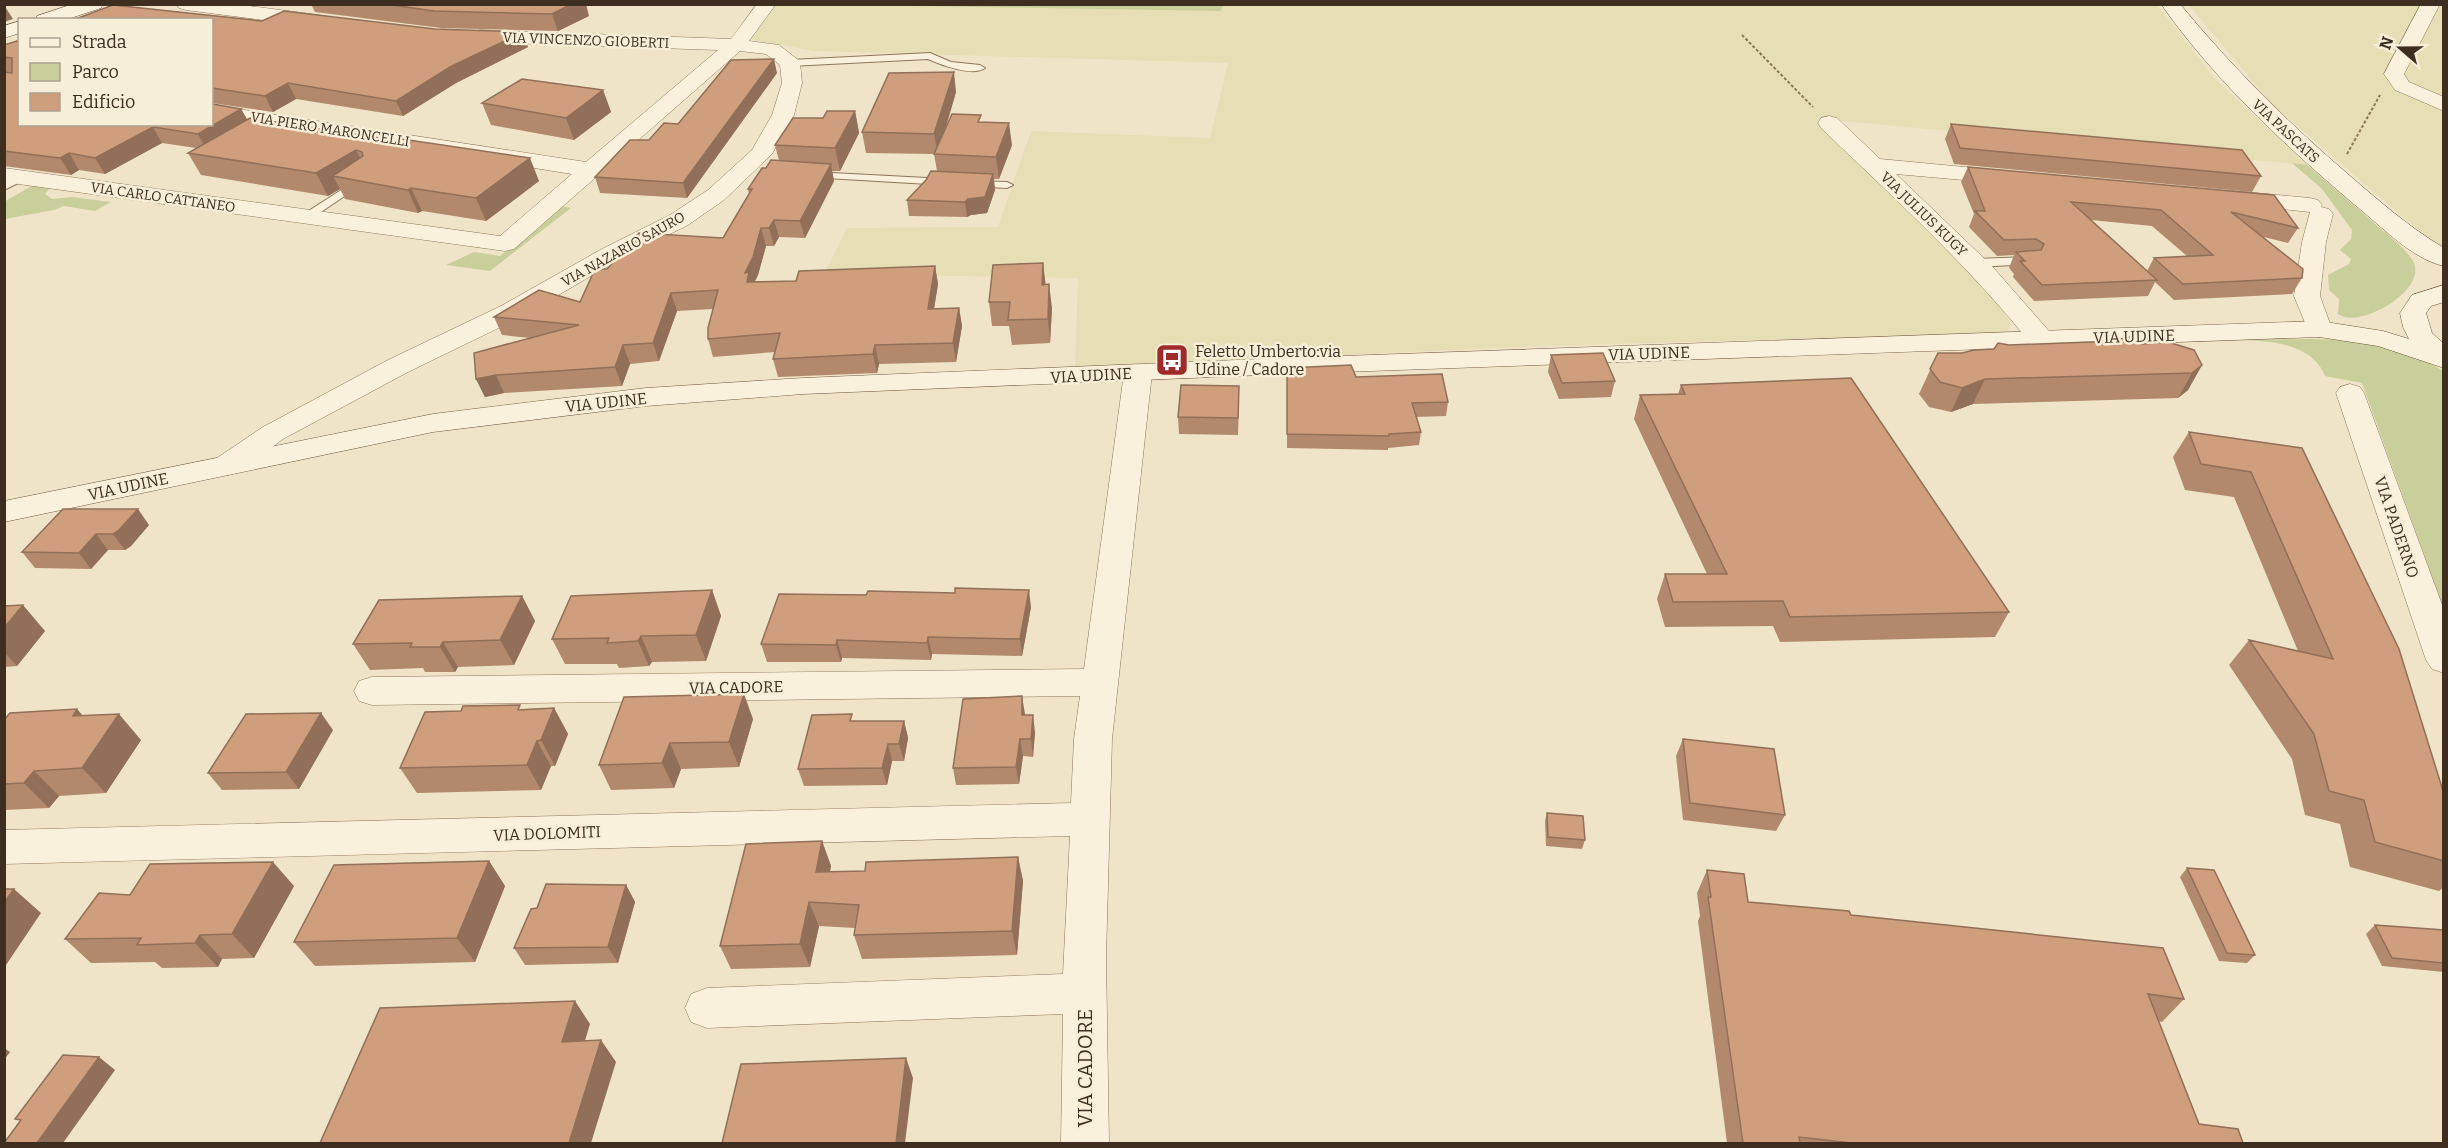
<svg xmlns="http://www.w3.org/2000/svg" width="2448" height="1148" font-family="Bitter,serif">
	<rect width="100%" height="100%" fill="#f0e4c8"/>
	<path fill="#e6deb5" d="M761,4L2157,5L2215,79L2307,165L1843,121L1819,123L1951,252L1999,305L2010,321L2008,333L1543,346L1075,367L1078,278L824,274L847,228L998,227L1031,131L1210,138L1228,63L813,51L734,36Z
		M2189,5H2443V248L2405,219L2272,104Z"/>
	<path fill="#c9cf9b" d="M857,5L1223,4V5L1221,11Z
		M2292,163L2307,165C2329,184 2351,203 2373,222C2386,234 2404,246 2413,261C2429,289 2360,330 2338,314L2339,299L2329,290L2328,275L2349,264L2351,259L2340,250L2351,239L2352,230L2322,189Z
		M33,185L50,188L45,194L52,199L72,197L111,202L95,211L64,206L54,210L5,219L4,202Z
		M562,206L571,208L490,271L446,265L474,252L500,256Z
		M2312,339C2360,340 2402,344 2443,371V607L2362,383L2325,376C2313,344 2272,341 2242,340Z"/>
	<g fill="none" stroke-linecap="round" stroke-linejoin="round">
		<defs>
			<path id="lane" d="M930,53L951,62L980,65L985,68C973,77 941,65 928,59L790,66L785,63L790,60Z
				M813,172L946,179L952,182L946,185L809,177L807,175Z
				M22,174L28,177L26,179L4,190V182Z
				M360,178L366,181L364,183L309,220H301L299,217Z
				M975,181L1007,182L1013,185L1007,188L971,186L969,184Z
				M2029,257L2033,258L2035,261L2033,264L1975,267L1969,263L1975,259Z"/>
			<path id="street" d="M177,4H234L318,15L325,17L328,21L325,25L318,27L186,10L179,8Z
				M757,4H776L749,41L779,45L797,59L800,63L802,83L794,115L772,154L724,200L688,225L620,259L519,318L408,372L283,439L239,472L228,475L217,472L213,465L217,458L263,427L388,360L501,306L602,249L670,215L708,190L752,150L772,115L782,83L780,65L766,54L740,51L514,249L505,251L4,182V168L500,236L572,174L212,117V105L586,162L718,50L480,42L473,40L470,36L473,32L480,30L731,39Z
				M2421,4H2440L2404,74L2409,82L2444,97V111L2395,90L2384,74Z
				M1829,116L1837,118L1880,159L2017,172L2021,177L2017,182L2009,184L1896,174L1991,265L2056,339L2052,345L2042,347L2032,345C1969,266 1894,198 1821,128L1818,123L1821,118Z
				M2233,191L2310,198L2318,200L2322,205L2321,207L2329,209L2333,214L2326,242L2320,296L2332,329L2328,335L2319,337L2310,335L2294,296L2302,242L2310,212L2225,203L2221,198L2225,193Z
				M1138,365L1148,367L1152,373L1112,739L1106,957L1109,1144H1061L1063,1014L707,1028L691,1022L685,1008L691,994L707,988L1063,974L1070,836L4,864V830L1071,803L1074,739L1080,696L372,705L359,701L354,691L359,681L372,677L1084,669L1124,373L1128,367Z
				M2350,384L2360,387L2364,393L2444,610V673L2432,669L2426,660L2336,393L2340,387Z"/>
			<path id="secondary" d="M73,4H103L101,8L65,20H35L37,16Z
				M2161,4H2180C2231,66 2288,123 2349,175C2379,201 2409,227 2444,248V266C2416,260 2389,234 2368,216C2295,155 2216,83 2161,4Z
				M20,21V33L4,38V26Z
				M2444,285V302L2431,306L2426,313L2432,333L2444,344V368L2378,346L2319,337L1287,374L803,394L646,406L433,432L4,522V501L433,414L646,388L803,378L1287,358L2319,321L2383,331L2409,339L2403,327L2400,313L2412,295Z"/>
		</defs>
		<use href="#lane" stroke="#8d765c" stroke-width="2"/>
		<use href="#street" stroke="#8d765c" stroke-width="1"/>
		<use href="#secondary" stroke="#6f573f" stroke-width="1"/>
		<path stroke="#8d765c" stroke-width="2" stroke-dasharray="3 2" stroke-linecap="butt" d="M1742,35L1813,107
			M2347,154L2380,95"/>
		<use href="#lane" fill="#faf1dc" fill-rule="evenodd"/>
		<use href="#street" fill="#faf1dc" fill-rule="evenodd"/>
		<use href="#secondary" fill="#faf1dc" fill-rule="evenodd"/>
	</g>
	<path fill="#b2896c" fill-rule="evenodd" d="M311,4H572L589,16L558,31L441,28L315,12Z
		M212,20L262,21L528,47L456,83L403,116L296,99L273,112L212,103V104Z
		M20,40V124L241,109L247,119L539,181L486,221L422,211L418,213L345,199L340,189L328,196L201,175L188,153L196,148L162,143L105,174L79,170L71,175L4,166V72L12,73V72H4V45Z
		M777,73L687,198L600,193L595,177L649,140Z
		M603,90L611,112L574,140L491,125L482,103Z
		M956,92L945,128L982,122L1012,145L999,179H994L995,190L987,213L971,215L967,217L909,216L907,200L937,171L934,154L866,153L862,132Z
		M855,111L859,133L840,171H832L834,181L805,238L779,237L774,246H766L758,275L755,281H796L935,266L938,284L934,309L959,308L962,326L956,362L879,364L877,373L778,377L773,359L775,352L713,357L708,339L713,309L677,311L659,361L630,364L622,386L504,393L485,397L476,379L530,338L502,335L494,317L580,302L607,269L723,238L749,194L748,189L766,168L779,161L775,145L823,118Z
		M1951,124L2261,176L2252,192L1954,164L1945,139Z
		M1968,167L2274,195L2298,228L2288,243L2264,237L2302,278L2292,294L2174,300L2155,282L2148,296L2034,301L2013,277L2014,274L2009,268L2014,255L1997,256L1969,227L1974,214L1961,182ZM2091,220L2152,226L2187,256L2154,258L2147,271Z
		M1043,263L1045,284L1052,308L1050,343L1012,345L1009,326H992L989,302Z
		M2142,344L2202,365L2188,390L2178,398L1973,404L1951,412L1929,407L1919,394L1938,353H1962L1994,349L2009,345Z
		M1551,355L1615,381L1611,397L1559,399L1548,372Z
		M1287,368L1356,377L1448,402L1446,416L1416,417L1421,432L1419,445L1388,448V450L1287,448Z
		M1681,385L2009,612L1995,637L1780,642L1773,626L1665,627L1657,599L1665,574H1707L1634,419L1640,395L1678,394Z
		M1239,402L1238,435L1179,434L1178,417Z
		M2189,432L2302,448L2444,794V887L2439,891L2350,867L2340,824L2305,815L2292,759L2229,665L2249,640L2298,651L2234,497L2185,490L2173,457Z
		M63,509L149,525L131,546L125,550H108L91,569L35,568L22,552Z
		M712,590L721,616L706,661L652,662L649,666L619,668L617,664H565L552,639Z
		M522,596L535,621L514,665L458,667L455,672H425L423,668L370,670L353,644Z
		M4,606L45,631L17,666L4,667Z
		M1031,607L1022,656L932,654L931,660L842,658L841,662H767L761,644Z
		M554,708L568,734L555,766H551L541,790L417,793L400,768L523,709Z
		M1025,715L1035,732L1033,757L1023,756L1019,784L956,785L953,768Z
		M83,716L141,740L106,793L59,796L49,808L4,810V720Z
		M753,719L739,767L681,769L674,788L611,790L599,765Z
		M854,721H904L908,738L904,761H892L887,785L804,786L798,769Z
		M333,730L299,789L222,790L208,773Z
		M1683,739L1785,815L1776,831L1683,820L1676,756Z
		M1547,813L1585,840L1582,849L1546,846L1545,821Z
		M822,841L831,866L830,872L865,871L1018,857L1023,881L1017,955L862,959L854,935L855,928L819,926L810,967L731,969L720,946Z
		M489,861L505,886L475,962L315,966L294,942Z
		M2187,868L2255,955L2247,963L2219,961L2180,877Z
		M1707,870L1748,902L1851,915L2184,999L2162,1022L2158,1021L2199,1124L2243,1143H1727L1698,921L1700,916L1697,893Z
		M626,885L635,902L618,963L525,965L514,948L537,908Z
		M294,886L254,958L222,959L218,967L162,968L155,962L91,963L65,939Z
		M2375,925L2444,930V972L2382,966L2366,934Z"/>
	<path fill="#916f58" d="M572,4H586L589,16L558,31L552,14Z
		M4,5L13,19L4,22Z
		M523,32L528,47L456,83L403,116L396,101L450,67Z
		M774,59L777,73L687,198L683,183Z
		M954,72L956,92L938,155L934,134Z
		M288,83L296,99L273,112L265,96Z
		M603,90L611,112L574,140L566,118Z
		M241,109L250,125L207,150L198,134Z
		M855,111L859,133L840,171L835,148Z
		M1009,123L1012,145L999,179L996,157Z
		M153,127L162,143L105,174L95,158Z
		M356,150L367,172L333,176L340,189L328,196L316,173Z
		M69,153L79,170L71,175L60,158Z
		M530,158L539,181L486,221L476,198Z
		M831,164L834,181L805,238L800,221Z
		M993,174L995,190L987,213L971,215L967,217L965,202Z
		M411,188L422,211L418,213L408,190Z
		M774,220L779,237L774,246L769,228Z
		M761,228L766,246L758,275L753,285L752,300L745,273Z
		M1043,263L1046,287L1042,285Z
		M935,266L938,284L931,327L928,309Z
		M1049,284L1052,308L1050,343L1048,319Z
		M671,293L677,311L659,361L653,343Z
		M959,308L962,326L956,362L953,343Z
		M623,345L630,364L622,386L615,367Z
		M875,345L879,364L877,373L873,354Z
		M2202,365L2188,390L2178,398L2192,373Z
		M496,375L504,393L485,397L476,379Z
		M1985,379L1973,404L1951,412L1962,388Z
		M138,509L149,525L131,546L125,550L113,534Z
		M96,534L108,550L91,569L79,553Z
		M712,590L721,616L706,661L696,635Z
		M1029,590L1031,607L1022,656L1020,639Z
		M522,596L535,621L514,665L500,640Z
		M23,605L45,631L17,666L4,652V628Z
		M641,636L652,662L649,666L638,641Z
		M928,637L932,654L931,660L927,643Z
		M837,640L842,658L841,662L836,645Z
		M443,642L458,667L455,672L440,647Z
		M744,694L753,719L739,767L729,742Z
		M1022,696L1025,714L1024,732L1022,715Z
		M554,708L568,734L555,766L541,740Z
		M77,709L100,735L73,716Z
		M321,713L333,730L299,789L286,772Z
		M119,714L141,740L106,793L82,768Z
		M1033,715L1035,732L1033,757L1031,739Z
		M904,721L908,738L904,761L899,744Z
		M1020,739L1023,756L1019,784L1016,767Z
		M537,741L551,766L541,790L527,765Z
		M670,743L681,769L674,788L662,763Z
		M888,744L892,761L887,785L882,768Z
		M34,771L59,796L49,808L24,783Z
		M822,841L831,866L825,896L816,872Z
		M1018,857L1023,881L1017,955L1012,931Z
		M489,861L505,886L475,962L457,938Z
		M273,862L294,886L254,958L232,934Z
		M626,885L635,902L618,963L608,947Z
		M14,889L41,913L4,968V902Z
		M809,902L819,926L810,967L800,944Z
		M200,935L222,959L218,967L195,943Z
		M575,1001L590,1024L578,1064L562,1042Z
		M601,1040L616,1062L591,1143H569Z
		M4,1048L10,1052L4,1060Z
		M99,1057L115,1070L63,1143H37Z
		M906,1058L913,1078L905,1143H896Z"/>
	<path fill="#cf9f7d" stroke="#916f58" stroke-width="1.5" d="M385,4H572L552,14L434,11Z
		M113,5L262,21L284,11L435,29L523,32L450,67L396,101L288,83L265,96L212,88V20H73Z
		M20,40V124H212V104L241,109L198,134L153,127L95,158L69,153L60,158L4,151V72L12,73V58L4,57V45Z
		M774,59L683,183L595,177L630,140H649L664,123L678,124L731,60Z
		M954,72L934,134L862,132L889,73Z
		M522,79L603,90L566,118L482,103Z
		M827,111H855L835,148L775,145L793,118H823Z
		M952,114L981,115L978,122L1009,123L996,157L934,154Z
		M250,118L399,141L402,139L530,158L476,198L411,188L408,190L333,176L363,156L362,152L356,150L316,173L188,153Z
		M1951,124L2242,150L2261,176L1960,148Z
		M771,160L831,164L800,221L774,220L769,228H761L753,257L745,273L749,272L747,282L796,281L799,271L935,266L928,309L959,308L953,343L875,345L873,354L773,359L780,333L708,339V328L718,290L671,293L653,343L623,345L615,367L496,375L476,379L474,353L579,325L494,317L539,290L580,302L595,269H607L639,233L723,238L752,189H748L762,168H766Z
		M1968,167L2274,195L2298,228L2231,212L2303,269L2302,278L2183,284L2154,258L2213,255L2161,210L2071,202L2157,280L2042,285L2020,261H2025L2016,252L2041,250L2044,244L2036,239L2004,240L1975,211H1985Z
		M931,171L993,174L985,197L968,199L965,202L907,200L926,180Z
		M1043,263L1042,285L1049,284L1048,319L1008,320L1010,302H989L993,265Z
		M2128,336L2142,344L2168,342L2194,350L2202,365L2192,373L1985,379L1962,388L1940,382L1930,369L1938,353H1962L1974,350L1994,349L1998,343L2009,345L2116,341Z
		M1603,353L1615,381L1562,383L1551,355Z
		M1351,365L1356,377L1442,374L1448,402L1412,403L1421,432L1389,434V436L1287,434V368Z
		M1851,378L2009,612L1790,617L1783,601L1673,602L1665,574H1727L1640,395L1685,394L1681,385Z
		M1181,385L1239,386L1238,418L1178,417Z
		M2189,432L2302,448L2399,649L2444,794V861L2375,842L2364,800L2329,791L2314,734L2249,640L2333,659L2251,472L2201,464Z
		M63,509H138L119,530L113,534H96L79,553L22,552Z
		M955,588L1029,590L1020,639L928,637L927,643L837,640L836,645L761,644L779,594L866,595L868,591L955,593Z
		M712,590L696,635L641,636L638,641L607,643L609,638L552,639L571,596Z
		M522,596L500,640L443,642L440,647H410L412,643L353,644L379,600Z
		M23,605L4,628V606Z
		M744,694L729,742L670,743L662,763L599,765L624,697Z
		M1022,696V715H1033L1031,739H1020L1016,767L953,768L963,699Z
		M520,705L518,710L554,708L541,740L537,741L527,765L400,768L425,712L461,711L463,706Z
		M77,709L73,716L119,714L82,768L34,771L24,783L4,784V720L10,713Z
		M321,713L286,772L208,773L246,714Z
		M852,714L850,721H904L899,744H888L882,768L798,769L812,715Z
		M1683,739L1774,749L1785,815L1690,803Z
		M1547,813L1583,816L1585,840L1548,837Z
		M822,841L816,872L865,871L866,862L1018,857L1012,931L854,935L859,905L809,902L800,944L720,946L746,844Z
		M489,861L457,938L294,942L334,865Z
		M273,862L232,934L200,935L195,943L137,945L141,938L65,939L99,893L130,895L150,864Z
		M2187,868L2214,870L2255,955L2227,953Z
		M1707,870L1744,874L1748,902L1849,911L1851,915L2163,948L2184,999L2148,994L2199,1124L2238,1129L2243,1143H1851L1799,1137L1800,1143H1743L1708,897H1711Z
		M546,884L626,885L608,947L514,948L531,909L537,908Z
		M4,889H14L4,903Z
		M2375,925L2444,930V963L2392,958Z
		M575,1001L562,1042L601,1040L569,1143H320L380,1008Z
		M63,1055L99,1057L37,1143H4L21,1120L15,1119Z
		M906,1058L896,1143H722L741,1064Z"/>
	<defs>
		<symbol id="bus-square" viewBox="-11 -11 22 22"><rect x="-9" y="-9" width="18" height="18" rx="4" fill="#9e2a2b" stroke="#f7eed8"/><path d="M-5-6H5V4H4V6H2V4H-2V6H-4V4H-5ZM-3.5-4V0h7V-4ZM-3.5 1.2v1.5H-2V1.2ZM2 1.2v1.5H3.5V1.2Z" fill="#fff"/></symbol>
	</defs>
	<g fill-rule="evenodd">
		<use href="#bus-square" x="1153" y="341" width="38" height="38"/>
	</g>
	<g text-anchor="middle" stroke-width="5" stroke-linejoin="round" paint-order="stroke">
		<g font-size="14" fill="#3d2e20" stroke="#f7eed8">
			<text transform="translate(586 40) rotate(2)" y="5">VIA VINCENZO GIOBERTI</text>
			<text transform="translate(330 129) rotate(9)" y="5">VIA PIERO MARONCELLI</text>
			<text transform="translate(2286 131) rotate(43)" y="5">VIA PASCATS</text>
			<text transform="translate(163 197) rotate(8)" y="5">VIA CARLO CATTANEO</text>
			<text transform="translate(1924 214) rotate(44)" y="5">VIA JULIUS KUGY</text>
			<text transform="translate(623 249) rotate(-29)" y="5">VIA NAZARIO SAURO</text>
		</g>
		<g font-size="16" fill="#3d2e20" stroke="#f7eed8">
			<text transform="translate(2134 336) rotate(-2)" y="6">VIA UDINE</text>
			<text transform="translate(1649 353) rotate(-2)" y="6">VIA UDINE</text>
			<text transform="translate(1091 375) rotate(-3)" y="6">VIA UDINE</text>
			<text transform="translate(606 402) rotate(-6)" y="6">VIA UDINE</text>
			<text transform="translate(128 486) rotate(-12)" y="6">VIA UDINE</text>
			<text transform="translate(2397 527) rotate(71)" y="6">VIA PADERNO</text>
			<text transform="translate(736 687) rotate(-1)" y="6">VIA CADORE</text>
			<text transform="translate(547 833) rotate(-2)" y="6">VIA DOLOMITI</text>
		</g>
		<g font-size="16" fill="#3d2e20" stroke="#f7eed8" text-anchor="start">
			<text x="1195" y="357">Feletto Umberto:via<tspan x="1195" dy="18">Udine / Cadore</tspan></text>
		</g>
		<g font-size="20" fill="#3d2e20" stroke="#f7eed8">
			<text transform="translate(1085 1068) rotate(-90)" y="7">VIA CADORE</text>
		</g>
	</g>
	<rect width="2448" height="1148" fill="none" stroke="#3d2e20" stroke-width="12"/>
	<rect x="18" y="18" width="195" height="108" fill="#f7eed8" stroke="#ada18e" stroke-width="1.5"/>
	<rect x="30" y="38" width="30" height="9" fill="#faf1dc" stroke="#ada18e" stroke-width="1.5"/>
	<text x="72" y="48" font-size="18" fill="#3d2e20">Strada</text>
	<rect x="30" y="63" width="30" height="18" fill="#c9cf9b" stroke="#ada18e" stroke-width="1.5"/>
	<text x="72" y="78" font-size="18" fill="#3d2e20">Parco</text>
	<rect x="30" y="93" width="30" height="18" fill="#cf9f7d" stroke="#ada18e" stroke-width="1.5"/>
	<text x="72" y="108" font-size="18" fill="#3d2e20">Edificio</text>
	<g transform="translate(2400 48) rotate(290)" stroke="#f7eed8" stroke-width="4.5" paint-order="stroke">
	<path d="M0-4.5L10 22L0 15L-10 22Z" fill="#3d2e20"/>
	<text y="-9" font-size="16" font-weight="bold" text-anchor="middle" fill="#3d2e20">N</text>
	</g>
</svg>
